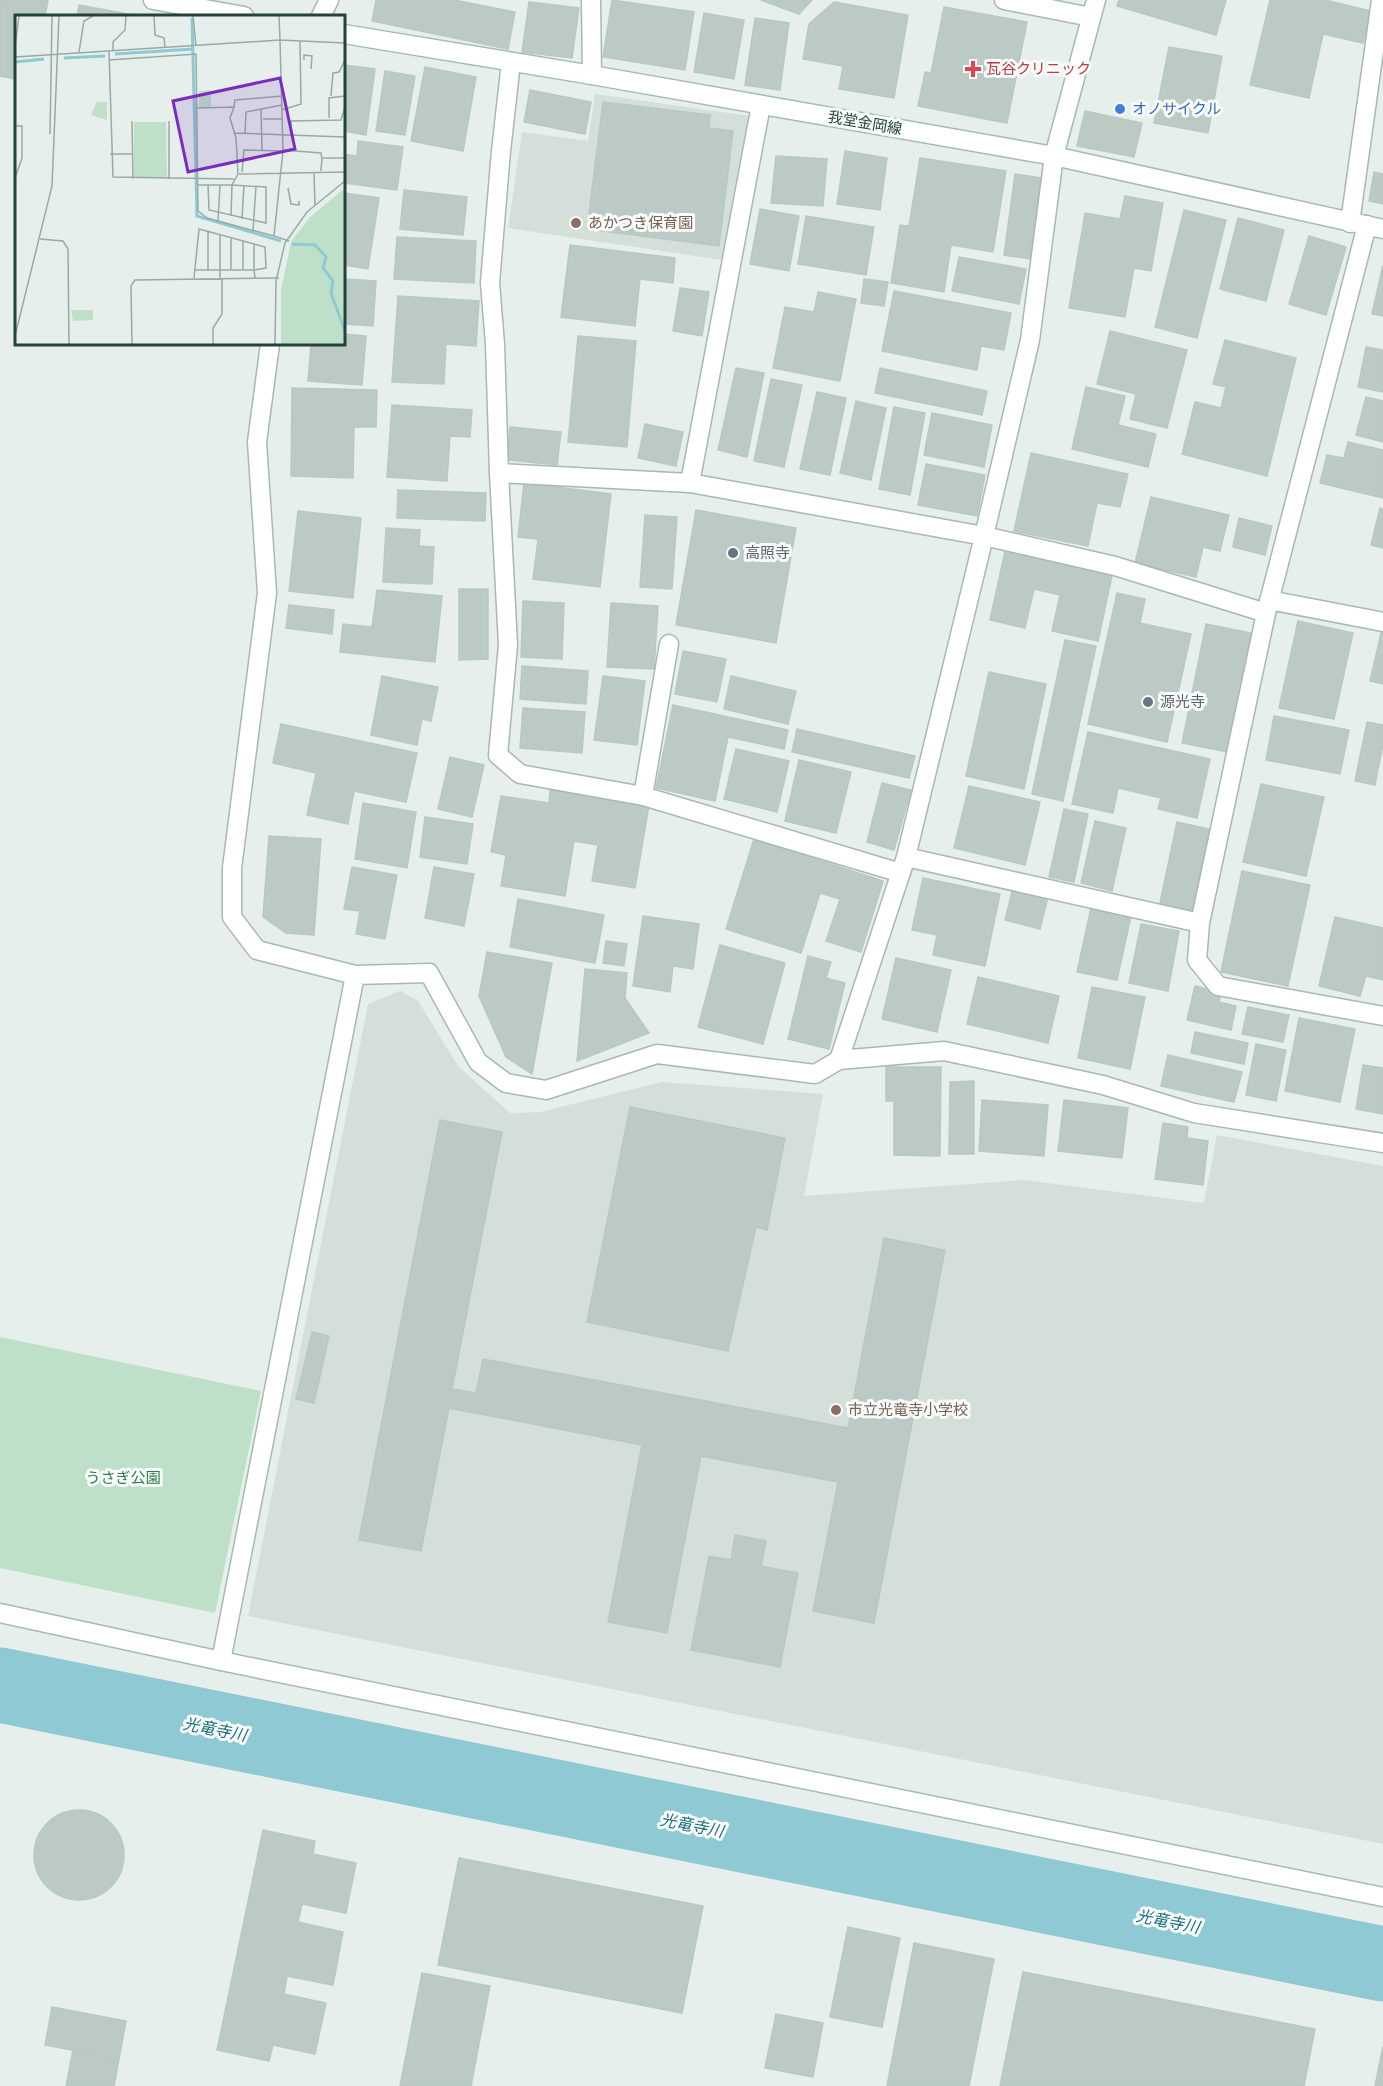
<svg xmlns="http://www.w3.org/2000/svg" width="1383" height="2086" font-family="Raleway,'Noto Sans JP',sans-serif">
	<rect width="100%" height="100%" fill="#e6efeb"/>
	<path fill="#d4dfda" d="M595,94L750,116L729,261L508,228L522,132L588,141Z
		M400,991L418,1001L458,1066L510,1113L540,1112L662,1082L823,1094L804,1196L1024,1180L1204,1203L1217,1135L1383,1166V1844L248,1616L368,1004Z"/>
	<path fill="#bfe0c8" d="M0,1337L261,1391L215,1613L0,1568Z"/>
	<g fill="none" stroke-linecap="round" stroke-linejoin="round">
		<path stroke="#8ec9d4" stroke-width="75" d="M0,1685L1383,1964"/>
	</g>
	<path fill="#bbcac4" stroke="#b8c9c2" stroke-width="1.5" d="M0,0H48L45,16H16V79L0,76Z
		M376,0H454L515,12L508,49L372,21Z
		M612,0L694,12L685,70L603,57Z
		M761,0H812L799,14Z
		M1119,0H1226L1216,35L1117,6Z
		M1270,0H1325L1371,11L1363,43L1323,34L1309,98L1250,85Z
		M529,2L579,8L572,58L522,52Z
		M834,2L908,15L894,98L839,89L843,66L803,59L809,24Z
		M79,5L139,16H77Z
		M944,7L1027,22L1007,123L918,106L925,72L931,73Z
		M704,13L744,20L734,79L694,72Z
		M755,18L789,23L780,90L745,85Z
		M1169,47L1222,56L1208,133L1154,123Z
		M344,65L375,69L366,135L344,131Z
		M425,67L476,77L463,151L411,141Z
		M385,71L415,76L405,135L376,131Z
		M530,90L591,102L585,134L524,122Z
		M603,102L710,115L709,128L733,131L719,246L587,229Z
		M1085,111L1142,123L1134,157L1077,146Z
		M358,141L403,147L397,190L344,183V154L357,156Z
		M845,151L887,158L880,210L837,204Z
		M776,156L827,159L823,206L771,203Z
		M920,158L1006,171L993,252L951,245L944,292L891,283L900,225L909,226Z
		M1374,172L1383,174V204L1369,201Z
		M1015,174L1041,178L1030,259L1004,255Z
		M404,190L467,197L463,235L400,229Z
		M344,193L379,198L368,269L344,265Z
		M1125,196L1163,203L1151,271L1134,268L1125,317L1069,308L1085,213L1120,219Z
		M760,209L799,216L789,271L750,264Z
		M1184,210L1226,220L1197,338L1155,327Z
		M806,216L874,227L866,275L798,264Z
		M1238,218L1284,230L1266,301L1220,289Z
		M1309,236L1346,247L1326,315L1289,304Z
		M397,237L476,241L474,283L394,279Z
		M570,245L675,258L673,283L640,279L635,326L561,317Z
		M959,257L1026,269L1019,304L952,291Z
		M1383,265V316L1372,314Z
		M344,279L376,281L373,326L346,324V316H344Z
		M864,279L888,282L884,306L861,303Z
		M680,288L709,292L702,336L673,331Z
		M894,291L1011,313L1004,350L981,346L977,370L882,351Z
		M818,292L856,299L840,381L773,368L785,307L814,312Z
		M398,296L479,301L476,346L446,344L444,384L392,382Z
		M1110,331L1187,350L1167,428L1130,419L1136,394L1097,384Z
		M344,334L366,336L362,385L308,381L311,344H344Z
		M578,336L636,341L627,447L568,442Z
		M1225,340L1296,358L1267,476L1182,454L1195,402L1221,408L1226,387L1213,384Z
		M1366,347L1383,350V392L1358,387Z
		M736,368L764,373L747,457L718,450Z
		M880,368L987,391L982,415L875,393Z
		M771,379L802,385L784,467L754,461Z
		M1086,387L1125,396L1118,425L1156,434L1148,467L1072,449Z
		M292,388L377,390L376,427H354L353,478L291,476Z
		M817,392L846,398L830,475L800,469Z
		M1366,397L1383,401V442L1356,435Z
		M856,401L886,408L871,480L840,473Z
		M392,405L472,410L470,437L450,436L447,481L387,477Z
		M894,407L925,413L910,495L879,489Z
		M932,413L992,425L984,467L924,455Z
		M645,424L683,432L676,466L638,458Z
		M510,427L561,432L557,465L507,460Z
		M1348,442L1383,450V498L1320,483L1327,455L1344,458Z
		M1031,453L1128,474L1120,507L1097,503L1088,546L1014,531Z
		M926,464L985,475L977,516L918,505Z
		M524,483L611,494L600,587L533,579L538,539L518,537Z
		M398,490L486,493L485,521L397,518Z
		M1151,497L1229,515L1220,551L1203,547L1196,577L1135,563Z
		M1380,508L1383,509V548L1371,545Z
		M696,510L796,528L776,643L676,625Z
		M298,511L361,518L353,598L289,591Z
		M645,515L677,517L672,589L640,587Z
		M1239,518L1272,526L1265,555L1233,547Z
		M386,528L420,530L419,546L434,547L432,584L383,582Z
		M1006,547L1113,571L1098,641L1052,631L1060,595L1034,589L1025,628L990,620Z
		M459,589H488V659L459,660Z
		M377,590L442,596L435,662L340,652L343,624L372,627Z
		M1117,593L1145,599L1140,623L1191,634L1167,742L1088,724Z
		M523,601L564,603L562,659L521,657Z
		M611,603L658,606L654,669L607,667Z
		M289,605L334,610L332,634L286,628Z
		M1298,621L1353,633L1334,719L1279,708Z
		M1206,624L1251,633L1228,752L1182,743Z
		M1382,629H1383V684L1370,681Z
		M1065,640L1096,646L1063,801L1032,794Z
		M683,651L726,659L717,702L675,694Z
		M522,666L588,671L586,704L520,699Z
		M989,672L1046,684L1024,789L966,776Z
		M382,676L438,687L431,721L422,719L417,745L371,735Z
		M603,676L645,681L637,745L594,740Z
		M731,676L796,691L788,724L724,709Z
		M673,705L788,730L784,749L728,737L715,801L656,788Z
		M523,708L585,712L582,753L520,748Z
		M1274,716L1349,730L1340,774L1266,760Z
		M1367,722L1383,725V744L1375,785L1355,781Z
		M281,724L417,753L406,802L354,791L348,824L307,815L316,773L273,763Z
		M797,729L915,756L909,778L792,752Z
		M1088,732L1210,759L1197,818L1158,809L1161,798L1118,788L1113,813L1072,804Z
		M736,749L789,761L777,812L724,799Z
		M450,757L484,765L472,817L438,809Z
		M799,760L851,772L836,833L785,821Z
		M882,783L911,790L894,850L867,842Z
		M1261,784L1324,797L1306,876L1243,862Z
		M969,786L1040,802L1025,865L954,848Z
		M550,789L649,805L635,888L592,881L598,845L574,841L565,896L501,886L506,855L491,852L501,796L549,803Z
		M363,803L416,812L407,868L355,859Z
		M1064,809L1088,814L1074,882L1049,877Z
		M425,817L473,824L467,864L420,857Z
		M1095,821L1126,828L1112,891L1081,883Z
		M1177,822L1209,829L1192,910L1160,903Z
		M269,836L321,839L314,935L286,933L263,917Z
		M754,839L883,881L861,952L826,941L840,899L820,893L801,953L726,929Z
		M352,867L397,875L385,939L356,934L360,911L344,909Z
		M434,867L474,874L464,926L425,918Z
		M1242,871L1310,885L1288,986L1221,972Z
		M923,878L1000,894L985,966L933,955L937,935L912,930Z
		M1013,888L1048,897L1040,929L1005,920Z
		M518,899L604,915L595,963L510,947Z
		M1091,908L1131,916L1117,980L1077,972Z
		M643,916L699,924L693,969L673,966L670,992L633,986Z
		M1335,917L1383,928V980L1366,976L1360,996L1319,986Z
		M1141,924L1179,931L1168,991L1129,983Z
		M606,941L627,944L624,966L603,963Z
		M720,945L785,963L763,1044L698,1027Z
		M487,952L552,963L532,1074L506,1057L479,996Z
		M808,956L831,962L826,978L845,983L829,1049L788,1039Z
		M896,958L951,970L937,1032L882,1019Z
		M585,969L627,973L625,998L649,1033L577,1061Z
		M978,977L1059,996L1048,1043L967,1024Z
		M1195,986L1221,992L1219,1002L1236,1006L1231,1030L1187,1020Z
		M1092,987L1145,997L1130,1069L1078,1058Z
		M1248,1007L1289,1015L1283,1042L1242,1034Z
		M1299,1018L1355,1029L1340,1102L1285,1091Z
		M1195,1032L1248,1043L1244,1064L1191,1053Z
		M1256,1044L1286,1050L1276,1101L1246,1095Z
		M1168,1055L1242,1072L1234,1102L1161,1086Z
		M1363,1065L1383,1068V1114L1356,1109Z
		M886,1067H941L940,1156L894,1155V1101H886Z
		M974,1081V1154H949L950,1082Z
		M982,1100L1048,1105L1044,1156L979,1151Z
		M1064,1100L1128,1108L1122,1158L1058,1151Z
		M630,1107L785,1138L767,1230L756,1227L728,1351L587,1322Z
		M440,1120L502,1132L452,1389L476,1393L483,1359L848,1428L884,1238L945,1250L874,1623L813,1611L838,1482L701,1456L667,1633L608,1622L642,1445L449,1408L421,1551L359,1540Z
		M1163,1123L1188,1127L1187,1138L1208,1141L1203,1185L1155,1179Z
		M312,1332L329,1336L314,1403L296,1399Z
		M735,1535L766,1541L761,1566L798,1573L780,1667L691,1650L709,1556L731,1560Z
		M34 1855a45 45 0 1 1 90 0a45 45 0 1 1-90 0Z
		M263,1830L315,1841L313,1854L356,1863L346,1913L302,1904L298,1922L343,1932L333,1985L287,1976L284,1994L326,2003L315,2054L273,2045L269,2061L217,2050Z
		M459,1858L703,1906L682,2013L438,1965Z
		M848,1927L900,1938L882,2027L830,2017Z
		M914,1943L994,1959L969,2086H887Z
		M1023,1972L1315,2029L1304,2086H1000Z
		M422,1973L490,1986L471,2086H400Z
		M52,2007L126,2021L119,2059L45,2045Z
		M776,2014L823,2023L813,2077L765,2068Z
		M1383,2046V2072L1378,2071Z
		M73,2050L119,2059L114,2086H66Z
		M1378,2071L1383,2072V2086H1375Z"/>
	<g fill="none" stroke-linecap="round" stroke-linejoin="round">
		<defs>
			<path id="lane" d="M321,16L329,0
				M1269,600L1383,622"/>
			<path id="street" d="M591,0L592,75
				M1004,0L1091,17
				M511,62L501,151L490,283L495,344L499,473L508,645L498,755L520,774L643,796L901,873
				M1350,223L1381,0
				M1367,225L1266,613L1200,923L1197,960L1218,986L1383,1016
				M270,344L257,442L267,593L232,868V917L257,950L355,975
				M499,473L690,483L984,536L1115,566L1266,613
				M690,483L761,105
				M643,796L669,644
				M906,857L1200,923
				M839,1060L906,857L984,536L1030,340L1054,156L1096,0
				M221,1661L355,975L429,973L478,1062L506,1083L546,1090L657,1054L815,1074L839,1060L944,1051L1103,1085L1194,1113L1383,1143"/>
			<path id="secondary" d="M153,0L244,16
				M344,34L592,75L1054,156L1383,229
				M0,1613L221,1661L1383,1897"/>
		</defs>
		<use href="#lane" stroke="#a8b8b2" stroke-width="21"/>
		<use href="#street" stroke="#a8b8b2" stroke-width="21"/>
		<use href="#secondary" stroke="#a4bbb3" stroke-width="21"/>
		<use href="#lane" stroke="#fff" stroke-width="18"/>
		<use href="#street" stroke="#fff" stroke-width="18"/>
		<use href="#secondary" stroke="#fff" stroke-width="18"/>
	</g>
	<path fill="#e0444e" stroke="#f7fbf9" stroke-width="2" d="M970 60h6v6h6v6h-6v6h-6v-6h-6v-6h6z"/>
	<circle fill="#3f7fe0" stroke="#f7fbf9" stroke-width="2" cx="1120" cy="109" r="6"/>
	<g fill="#8d6e63" stroke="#f7fbf9" stroke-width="2">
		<circle cx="576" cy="223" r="6"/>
		<circle cx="836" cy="1410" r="6"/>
	</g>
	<g fill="#6b7280" stroke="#f7fbf9" stroke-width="2">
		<circle cx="733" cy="553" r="6"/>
		<circle cx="1148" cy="702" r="6"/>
	</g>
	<g text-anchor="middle" stroke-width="6" stroke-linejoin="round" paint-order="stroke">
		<g font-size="15" fill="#be3a42" stroke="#f7fbf9" text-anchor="start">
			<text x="986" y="74">瓦谷クリニック</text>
		</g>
		<g font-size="15" fill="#366cbe" stroke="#f7fbf9" text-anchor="start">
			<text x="1132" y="114">オノサイクル</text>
		</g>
		<g font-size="15" fill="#24423a" stroke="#f7fbf9">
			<text transform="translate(865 123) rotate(10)" y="5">我堂金岡線</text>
		</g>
		<g font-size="15" fill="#785e54" stroke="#f7fbf9" text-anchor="start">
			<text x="588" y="228">あかつき保育園</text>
			<text x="848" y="1415">市立光竜寺小学校</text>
		</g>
		<g font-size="15" fill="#5b616d" stroke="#f7fbf9" text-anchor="start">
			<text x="745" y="558">高照寺</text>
			<text x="1160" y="707">源光寺</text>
		</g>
		<g font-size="15" fill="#2d7a4b" stroke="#f7fbf9">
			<text x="123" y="1483">うさぎ公園</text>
		</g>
		<g font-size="16" font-style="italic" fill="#1c6f80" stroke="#f7fbf9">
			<text transform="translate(215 1729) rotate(11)" y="6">光竜寺川</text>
			<text transform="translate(692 1825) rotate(11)" y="6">光竜寺川</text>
			<text transform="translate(1168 1921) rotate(11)" y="6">光竜寺川</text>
		</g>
	</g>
	<g transform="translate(15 15)">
		<rect width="330" height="330" fill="#e6efeb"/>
		<path d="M196,75V92H184V76ZM82,87H92V105L76,100ZM119,107H151L152,162H119ZM330,173V329H266V275L276,227L295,202ZM56,295H78V305L58,306Z" fill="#bfe0c8"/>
		<path fill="none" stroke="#8ec9d4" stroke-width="3" d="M177,3L182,201L266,226M100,39L178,34M49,43L90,41M0,47L29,44M277,229L300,230L311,242L308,253L318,266L316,278L330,316"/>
		<path fill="none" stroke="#98aaa4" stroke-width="1.5" d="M139,1L140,20L149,23L150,33M178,1L181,31M264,1L265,25M265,25L268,136L259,221L274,226M0,31L4,1M98,36V27L110,15L111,1M64,37L69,6L78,1M94,37L98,162L219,164M0,42L265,25L330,28M94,45L181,39L183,196L192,203L259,221M289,45V40L297,41L296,54M316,81L318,58L324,57L330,45M219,92L220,85L267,81M182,93L219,92L215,103L221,123L223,159L217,170L216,201M246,94L247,135M267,95L286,89L285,26M314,103V83L330,81M248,104H268M117,106L118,164M154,106V164M0,111H7V143L0,163M220,118L330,122M35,119L37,1M230,119L231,97L267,90M276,120V106L326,105L330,92M268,135L306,138L307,144M95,139H118M306,156L307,143H330M227,157L229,135L267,136M299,157L300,190M224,159L330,157M183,170H217L251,172V208L194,195L193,170M273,173L276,189L284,190V186M227,204L229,170M203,206L205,170M238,216L241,171M193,217V255M205,220V263M216,223V255M25,224L48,226L53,234L54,329M228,226V255M180,255H239V229M179,263L184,214L250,232L251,253L239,255L240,263M0,321L37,171L44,1M117,329L116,271L120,265L264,263M198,329V313L207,299V263M260,329L261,266L270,228L292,197L330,166"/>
		<path fill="#7b2cbf" fill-opacity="0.15" stroke="#7b2cbf" stroke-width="3" d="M265,63L280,134L173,157L158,86Z"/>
		<rect width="330" height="330" fill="none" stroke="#24423a" stroke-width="3"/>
	</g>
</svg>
